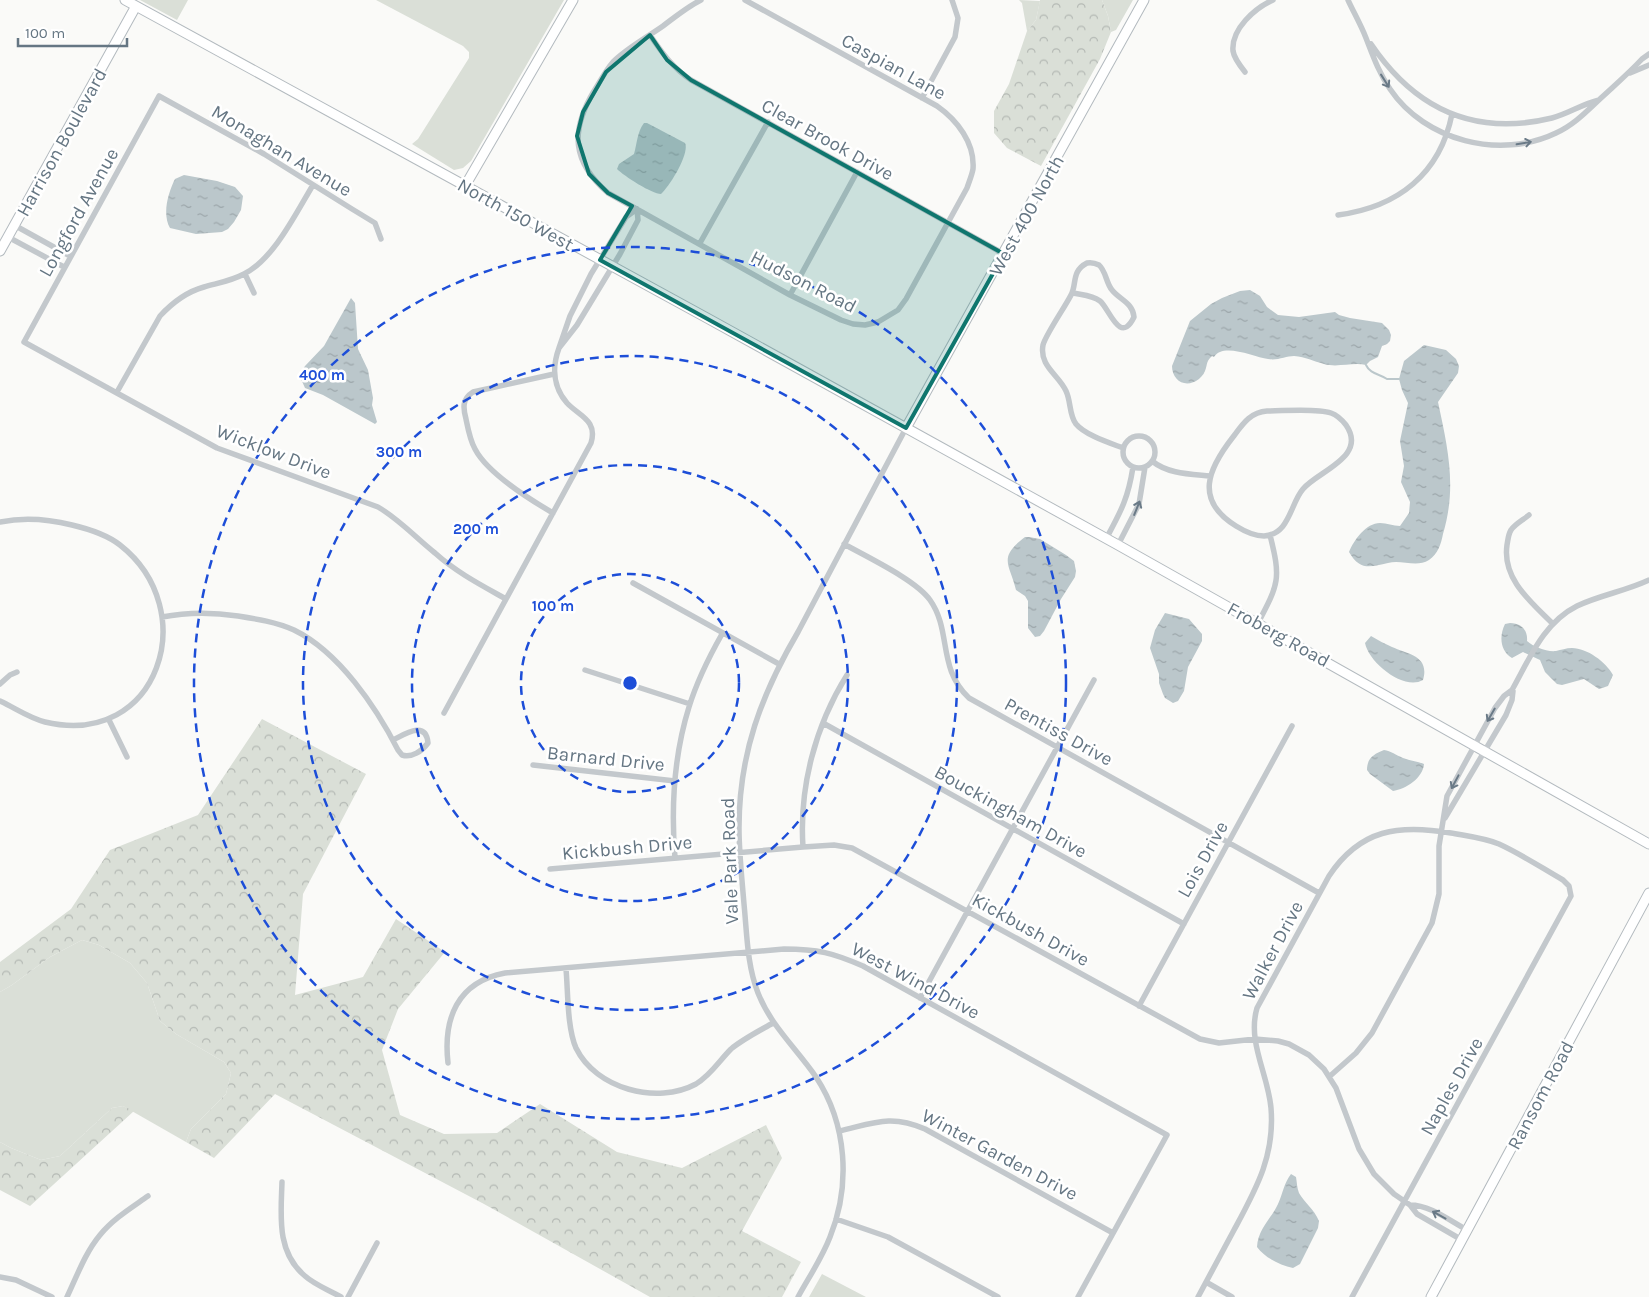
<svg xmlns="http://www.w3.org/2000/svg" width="1649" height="1297" font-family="Karla,sans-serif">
	<defs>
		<pattern id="forest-crowns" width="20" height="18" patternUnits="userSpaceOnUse" patternTransform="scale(1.25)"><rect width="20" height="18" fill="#dadfd7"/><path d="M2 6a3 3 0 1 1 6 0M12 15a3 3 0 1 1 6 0" fill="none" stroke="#b4b9b4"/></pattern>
		<pattern id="water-ripples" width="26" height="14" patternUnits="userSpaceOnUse" patternTransform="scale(1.25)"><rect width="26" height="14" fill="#bbc7cb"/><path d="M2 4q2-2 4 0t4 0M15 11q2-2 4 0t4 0" fill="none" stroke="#9ca6aa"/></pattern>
	</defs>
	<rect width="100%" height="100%" fill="#fafaf8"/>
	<path fill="#dadfd7" d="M140,0H188L177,20Z
		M376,0H564L471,161L463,168L454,170L412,144L418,139L469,58V52L463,46Z
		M1019,0L1040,1L1036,20L1027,31L1022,3Z
		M1102,0H1133L1116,30L1111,32L1108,16Z
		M82,940L99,945L130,963L147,983L160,1021L176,1034L224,1062L231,1073L226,1094L191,1129L186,1142L123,1106L112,1108L60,1156L41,1160L11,1148L0,1142V992L12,985L50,957Z
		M822,1274L866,1297H809Z"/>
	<path fill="url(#forest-crowns)" d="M1040,0H1102L1108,16L1111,32L1100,59L1041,166L1007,148L994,133V111L1009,84L1027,31L1036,20Z
		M262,719L366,774L303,894L295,995L363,977L396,919L445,952L398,1009L382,1050L400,1115L444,1134L497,1133L540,1104L617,1152L682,1168L766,1125L782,1158L742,1231L801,1262L782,1297H650L484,1204L275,1094L214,1158L186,1142L191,1129L226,1094L231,1073L224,1062L176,1034L160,1021L147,983L130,963L99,945L82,940L50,957L12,985L0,992V962L71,909L110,850L198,815Z
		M123,1106L134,1111L30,1206L0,1190V1142L11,1148L41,1160L60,1156L112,1108Z"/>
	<path fill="url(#water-ripples)" d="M644,123H647L685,143C690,153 670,186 661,194C652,194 624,176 617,169L619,164L634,154C637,144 637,132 644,123Z
		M184,175L217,181L235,187L243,196L241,210L234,222L228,229L222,232L196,234L170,228C162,214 168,193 175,179Z
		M1250,290L1260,296L1267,307L1278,315L1299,317L1335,312L1339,315L1350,318L1382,323L1389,330L1391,335L1390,341L1387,344L1382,346L1378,357L1370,361L1366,365C1353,362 1337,368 1324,364C1313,361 1306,357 1294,356C1286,356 1277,361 1268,359C1254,357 1223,342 1214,357L1212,356C1205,362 1208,366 1204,373C1204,374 1200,378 1199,379C1186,389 1172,381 1172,366L1190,321L1211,304L1222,298L1240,291Z
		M351,298L355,303L358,349L368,370L373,398L372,405L377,422L375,424L323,395L305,388L301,379V372L305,366L324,346Z
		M1424,345L1446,350L1456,359L1459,366L1458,373L1438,402C1448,449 1457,487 1443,534C1441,544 1438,554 1429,560C1416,568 1401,559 1388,563C1370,567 1360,571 1349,552C1354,540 1366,523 1380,523C1387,523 1393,526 1400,526L1409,513L1410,502L1401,482L1404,466L1400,441L1408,403L1402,390L1399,379L1404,361Z
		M1025,537H1029L1040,539L1066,555L1074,561L1076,571L1075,577L1061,599L1044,631L1040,636L1035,637L1028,628V601L1025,596L1016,590C1010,564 997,558 1025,537Z
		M1165,613L1189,619L1202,634V641L1188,667L1184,691L1178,701L1173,703L1165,698L1163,694L1159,683V674L1150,648L1155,630Z
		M1510,623C1521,623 1528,630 1527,641C1534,647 1546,652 1556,651C1561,650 1566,648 1572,648C1587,648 1606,662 1613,675L1608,686L1599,689L1584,679L1562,685L1557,684L1545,672L1540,660L1523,652L1512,658C1500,651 1499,636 1505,624Z
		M1371,636C1378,640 1385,644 1392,647C1408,654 1430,656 1423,680C1404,691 1369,663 1365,643Z
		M1384,750C1391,751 1396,755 1403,758C1410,761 1417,761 1424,764C1423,778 1406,789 1393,791L1370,774L1367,770C1367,758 1374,754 1384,750Z
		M1291,1174L1296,1177C1297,1183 1297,1188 1299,1193C1304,1202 1314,1209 1319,1221L1318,1228L1300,1264L1293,1268C1280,1265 1265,1258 1257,1247C1258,1229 1271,1219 1278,1204C1283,1193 1284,1183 1291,1174Z"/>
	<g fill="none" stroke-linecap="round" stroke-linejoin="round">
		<path stroke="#bbc7cb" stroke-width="2" d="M1366,365C1370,374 1380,374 1387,379H1399"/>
		<defs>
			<path id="secondary" d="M125,0L707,318L1118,545L1649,844
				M465,186L573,0
				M0,251L136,6
				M906,428L1144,0
				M1431,1297L1649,893"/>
		</defs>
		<use href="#secondary" stroke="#b3babf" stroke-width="11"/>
		<path stroke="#c3c8cc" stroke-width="5.5" d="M701,0C687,7 675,17 663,26C646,38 627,48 613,62C605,71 600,82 594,91C570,131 572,162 608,193L790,295L841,320L853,324L865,325L878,322L898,310L906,299L967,188C969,182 972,175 973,169C975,143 957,120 937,106L745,0
			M1348,0C1354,13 1361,25 1366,38C1373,56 1379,73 1390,89C1425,141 1500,160 1556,133C1574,125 1587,111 1601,98C1615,85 1629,73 1642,59L1649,54
			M650,35C662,53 673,68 691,80L1004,254
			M1371,44C1415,109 1474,137 1552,118C1568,114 1582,104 1599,100
			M1245,72C1241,67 1234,58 1233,51C1231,29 1255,8 1273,0
			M1630,73L1649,65
			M922,98L955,37L958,18L952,0
			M637,209L638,220L620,254L577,325L559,348L570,316L591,274L626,217Z
			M1338,215C1398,207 1440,174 1452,114
			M14,225L70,256
			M8,237L64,267
			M381,239L375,223L352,209L264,154L159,96L24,342L217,448L378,507C400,520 416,538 435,553C456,572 481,585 506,599
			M700,243L768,122
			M245,274L254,293
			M1073,293C1082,295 1092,295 1100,301C1109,308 1120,346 1134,317C1133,303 1120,300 1112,290C1106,283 1106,271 1099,265C1095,263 1092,262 1087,263C1071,271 1077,285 1071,295C1065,307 1046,334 1043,345C1039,366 1059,375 1066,391C1071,401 1069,415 1076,424C1085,435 1110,443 1123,448
			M790,295L857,172
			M117,392L160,316C172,303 186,292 204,287C218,283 231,281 244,274C274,259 296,213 313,185
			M1267,411C1284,411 1317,408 1331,413C1337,415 1342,420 1346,425C1368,457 1318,471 1303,489C1290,504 1290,534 1264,536C1255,536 1244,531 1236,526C1194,500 1208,469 1233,437C1242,425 1250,412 1267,411Z
			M1123 452a16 16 0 1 1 32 0a16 16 0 1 1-32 0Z
			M1152,461C1168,474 1190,474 1210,476
			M553,513C529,499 488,474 475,449C470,440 468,429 466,419C463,408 462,399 473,392L554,374
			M1529,515C1523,520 1515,524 1511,530C1508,535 1508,540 1507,545C1502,579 1531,602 1553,624
			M0,522C24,517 48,519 72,525C89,529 106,534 120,545C203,610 159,749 45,722C29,718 15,708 0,701
			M1106,539C1121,511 1128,499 1133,467
			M844,544C867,557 916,580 930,600C952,631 937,668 969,698L1319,893
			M1118,545L1139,504L1145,467
			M633,583L779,664
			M162,617C187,612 212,612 238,616C257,619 276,622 294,630C339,652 376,707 398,750L402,755C412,758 422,751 428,743C426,720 405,734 393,740
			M1258,623C1279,583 1281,579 1270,535
			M585,670L690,704
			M0,684L10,675L17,672
			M444,713L591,443C598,420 579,416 567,403C553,387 552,367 559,348
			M109,720L127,757
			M823,723L1184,924
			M533,765L675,781
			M1445,818L1506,715L1512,700L1513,691
			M803,847C799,788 815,726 847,675
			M675,858C671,808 674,755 689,707C697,681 709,657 722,634
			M550,869L803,847L834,845L852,848L1200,1039L1219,1043L1255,1039L1278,1041L1289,1044L1309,1055L1324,1069L1336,1088L1359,1149L1374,1174L1394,1194L1410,1205L1417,1214L1462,1240
			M566,969C568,990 567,1028 576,1048C596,1089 657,1105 696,1084C711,1075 719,1061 731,1049C743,1039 759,1031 773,1023
			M920,998L1094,680
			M1139,1006L1292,726
			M448,1063C443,1019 457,982 505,973L784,949C818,949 833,953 863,966L1167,1135L1078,1297
			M1330,1076L1356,1053L1372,1033L1432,923L1439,894V846L1447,796L1495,708L1504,696L1512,690C1529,660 1543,623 1577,606C1600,595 1626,591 1649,580
			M839,1131C874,1123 891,1114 925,1129L1113,1233
			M282,1182C281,1215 276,1252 305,1276C315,1285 329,1290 341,1297
			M1410,1205C1430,1205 1450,1221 1467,1230
			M836,1219L888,1237L998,1297
			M0,1277L16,1280L52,1297
			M1206,1282L1232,1297
			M67,1297C77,1276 85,1253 100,1235C113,1219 131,1208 148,1196
			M348,1297L377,1243
			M798,1297C809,1277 822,1258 830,1237C851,1185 847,1124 816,1077C796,1048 771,1026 758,993C747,965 747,934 744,904C742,879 739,853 739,828C739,754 761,695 798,632L906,428
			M1198,1297C1210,1275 1222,1252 1234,1230C1256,1189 1275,1156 1271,1108C1268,1074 1247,1042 1257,1008L1329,876C1360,829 1399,824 1451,833C1467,836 1484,838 1499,844C1521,854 1542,868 1563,880L1569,886L1571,896L1352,1297"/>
		<use href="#secondary" stroke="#fff" stroke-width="9"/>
	</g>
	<defs><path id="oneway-shaft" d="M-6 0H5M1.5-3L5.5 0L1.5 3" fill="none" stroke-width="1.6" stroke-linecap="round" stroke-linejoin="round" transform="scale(1.25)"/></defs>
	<g stroke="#6a7a87">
		<use href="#oneway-shaft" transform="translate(1385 81) rotate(58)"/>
		<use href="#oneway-shaft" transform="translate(1524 143) rotate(-10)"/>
		<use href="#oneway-shaft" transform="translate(1137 508) rotate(-68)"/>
		<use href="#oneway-shaft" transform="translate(1491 715) rotate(120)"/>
		<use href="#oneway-shaft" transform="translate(1455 782) rotate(118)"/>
		<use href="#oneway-shaft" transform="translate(1439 1215) rotate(-151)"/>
	</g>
	<path fill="#0f766e" fill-opacity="0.2" stroke="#0f766e" stroke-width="4" stroke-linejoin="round" d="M650,35L667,60L691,80L1004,254L906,428L600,260L632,206L608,193L589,174L577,136L583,112L606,72Z"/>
	<g fill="none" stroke="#1d4ed8" stroke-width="2.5" stroke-dasharray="9 6">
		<circle cx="630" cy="683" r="109"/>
		<circle cx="630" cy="683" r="218"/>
		<circle cx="630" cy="683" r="327"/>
		<circle cx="630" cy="683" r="436"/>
	</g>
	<g text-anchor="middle" stroke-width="5" stroke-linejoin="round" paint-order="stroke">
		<g font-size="19" fill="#657683" stroke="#fff">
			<text transform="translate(894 66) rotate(29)" y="7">Caspian Lane</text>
			<text transform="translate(828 139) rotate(29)" y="7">Clear Brook Drive</text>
			<text transform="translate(61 142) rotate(-61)" y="7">Harrison Boulevard</text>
			<text transform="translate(282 150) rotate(31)" y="7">Monaghan Avenue</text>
			<text transform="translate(78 212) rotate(-61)" y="7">Longford Avenue</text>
			<text transform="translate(516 214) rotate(29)" y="7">North 150 West</text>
			<text transform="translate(1026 215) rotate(-61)" y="7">West 400 North</text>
			<text transform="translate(804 281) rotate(27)" y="7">Hudson Road</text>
			<text transform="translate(274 451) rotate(21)" y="7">Wicklow Drive</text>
			<text transform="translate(1279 634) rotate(29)" y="7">Froberg Road</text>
			<text transform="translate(1059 731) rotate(29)" y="7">Prentiss Drive</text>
			<text transform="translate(606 758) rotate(6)" y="7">Barnard Drive</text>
			<text transform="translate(1011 811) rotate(29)" y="7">Bouckingham Drive</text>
			<text transform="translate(627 847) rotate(-5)" y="7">Kickbush Drive</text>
			<text transform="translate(1202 859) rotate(-61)" y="7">Lois Drive</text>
			<text transform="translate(729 861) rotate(-92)" y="7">Vale Park Road</text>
			<text transform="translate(1031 929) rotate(29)" y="7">Kickbush Drive</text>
			<text transform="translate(1272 950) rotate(-62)" y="7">Walker Drive</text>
			<text transform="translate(916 980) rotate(28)" y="7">West Wind Drive</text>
			<text transform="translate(1451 1086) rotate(-61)" y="7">Naples Drive</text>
			<text transform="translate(1540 1095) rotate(-62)" y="7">Ransom Road</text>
			<text transform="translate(1000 1154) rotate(28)" y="7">Winter Garden Drive</text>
		</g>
	</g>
	<circle cx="630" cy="683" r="8" fill="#1d4ed8" stroke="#fff" stroke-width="2.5"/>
	<g font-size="15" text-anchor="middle" font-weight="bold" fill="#1d4ed8" stroke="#fff" stroke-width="5" stroke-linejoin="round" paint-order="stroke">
		<text x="322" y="380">400 m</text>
		<text x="399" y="457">300 m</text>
		<text x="476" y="534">200 m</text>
		<text x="553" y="611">100 m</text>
	</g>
	<path d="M18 38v8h109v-8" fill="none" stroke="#657683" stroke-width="2.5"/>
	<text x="25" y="38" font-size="15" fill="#657683" stroke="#ffffff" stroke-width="4" paint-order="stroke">100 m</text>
</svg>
